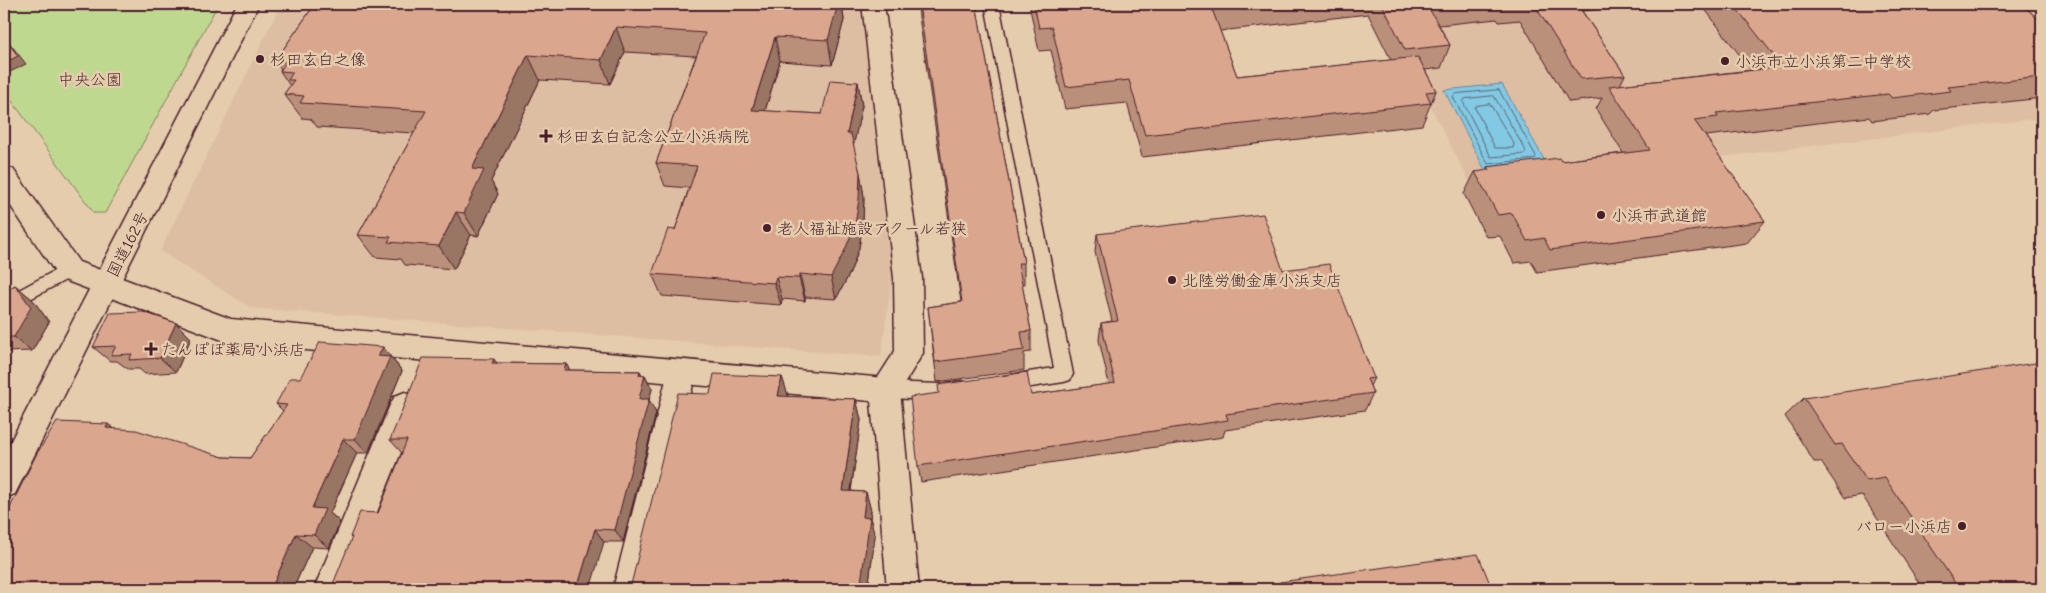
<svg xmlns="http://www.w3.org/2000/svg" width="2046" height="593" font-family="'Comic Neue','Klee One',sans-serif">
	<rect width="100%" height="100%" fill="#e4ccad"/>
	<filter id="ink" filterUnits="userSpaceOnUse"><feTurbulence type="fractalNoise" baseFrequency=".02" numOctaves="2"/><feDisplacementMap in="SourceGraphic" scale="10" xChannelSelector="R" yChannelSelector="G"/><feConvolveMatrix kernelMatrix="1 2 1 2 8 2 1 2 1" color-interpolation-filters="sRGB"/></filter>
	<g filter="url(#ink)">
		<path fill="#debea2" d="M281,4H860L892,278L881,357L251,308L160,251Z
			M1378,4H2042V118L1472,187Z"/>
		<path fill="#bfd88f" stroke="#847c5d" d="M4,4H218L105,213H94L4,90Z"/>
		<path fill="#82c9e3" stroke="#6c8599" d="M1502,84L1546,163L1485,170L1444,90Z"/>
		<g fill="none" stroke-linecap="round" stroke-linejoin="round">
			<path stroke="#606375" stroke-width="1" d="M1499,90L1536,156L1535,159L1488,164L1453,97L1455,94Z
				M1494,96L1526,151L1525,154L1491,157L1463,102L1465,99Z
				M1490,104L1514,144L1513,148H1495L1475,108L1476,106Z"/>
			<defs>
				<path id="lane" d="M985,4H999L1073,374L1070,380L1064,382L1005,391L998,389L996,383L998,377L1054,368Z
					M69,263L75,265L78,270L75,275L4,313V298Z
					M961,381L968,383L970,389L968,395L939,400L885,398L878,396L876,390L878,384L885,382L939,384Z"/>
				<path id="street" d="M862,4H884L922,278L923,353L895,399L885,402L875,399L870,390L895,351L894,278Z
					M682,360L692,363L696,372L645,589H613L668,372L672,363Z
					M405,392L415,396L420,405L346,589H314L390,405L395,396Z"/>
				<path id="secondary" d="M4,167L13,169L79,262L231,319L885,378L895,381L900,390L919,589H887L871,401L230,343L59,278L4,196Z"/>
				<path id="highway" d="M237,4H259L15,494L4,498V454Z"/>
			</defs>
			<use href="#lane" stroke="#4a1f2b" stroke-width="3"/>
			<use href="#street" stroke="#4a1f2b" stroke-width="3"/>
			<use href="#secondary" stroke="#4a1f2b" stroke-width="3"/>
			<use href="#highway" stroke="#4a1f2b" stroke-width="3"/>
			<use href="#lane" fill="#e4ccad" fill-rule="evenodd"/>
			<use href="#street" fill="#e4ccad" fill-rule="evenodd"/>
			<use href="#secondary" fill="#e4ccad" fill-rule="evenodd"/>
			<use href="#highway" fill="#e4ccad" fill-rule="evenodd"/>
		</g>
		<path fill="#bb907a" stroke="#4a1f2b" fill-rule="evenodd" d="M315,4H842L844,20L832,65L780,61L765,111L822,114L858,82L862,106L853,146L860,173L864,197L863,222L859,248L850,273L836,299L805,297V301L782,299L781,305L662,296L652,274L675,230L689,188L665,186L656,163L696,56L625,52L610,84L540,80L491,181L498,194L478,236L471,235L454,269L405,265L401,259L375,257L358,235L414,133L317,127L311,119L302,118L284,94L290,86L280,71L281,69L275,61Z
			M918,4H976L1024,263V285H1022L1031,331V352L1024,353V370L937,382L928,307L961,302L919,17Z
			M1030,4H1651L1582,11L1625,75L1620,85L1751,70L1701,4H2022L2042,23V98L1934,110L1930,114L1872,121L1869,117L1706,136H1705L1765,221L1747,243L1537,272L1531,261L1514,263L1500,236L1486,237L1464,194L1475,172L1486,171L1487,167L1561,161L1623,153L1596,109L1602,98L1569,102L1520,20L1499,22L1497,19L1439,25L1450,45L1441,68L1425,70L1436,91L1422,125L1142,157L1127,103L1065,109L1051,50L1039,51L1030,9ZM1368,14L1391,60L1237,76L1220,31Z
			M1097,234L1283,270L1374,378L1370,386L1373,393L1365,410L1225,430L1223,437L921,482L918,466L1031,395L1109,384L1099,340L1101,323L1112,321L1095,252Z
			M15,285L33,300L49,322L32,351L4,352V292Z
			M191,338L176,372L145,374L139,369H128L117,361H110L93,347Z
			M383,347L402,371L368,453H357L330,513L340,522L329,548L312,547L293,589H4L114,429L223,457L250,458L283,411L276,404L300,378Z
			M497,363L566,364L570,370L640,371L642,375H645L652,389L649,400L656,413L623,542L352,539L350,537L378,513L402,453L390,440Z
			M782,377L788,397L856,399L861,420L851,491L866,492L871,511L870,518L875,536L868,589H630L710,394Z
			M1804,398L2042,589H1923L1862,495L1845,498L1821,462H1814L1785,416Z
			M1280,582L1492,589H1276Z"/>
		<path fill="#997563" stroke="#4a1f2b" d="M833,4H842L844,20L832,65L828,40Z
			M616,27L625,52L610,84L601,60Z
			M4,36L26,64L4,75Z
			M775,37L780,61L758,134L752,110Z
			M528,55L540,80L491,181L498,194L478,236L464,213L472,169Z
			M858,82L862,106L851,157L847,134Z
			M860,173L864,197L863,222L859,248L850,273L836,299L831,277Z
			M456,212L471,235L454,269L439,246Z
			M800,274L805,297V301L799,278Z
			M776,277L782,299L781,305L774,283Z
			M15,285L33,300L49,322L32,351L14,337Z
			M176,323L191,338L176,372L160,358Z
			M383,347L402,371L368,453L355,439L378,356Z
			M494,359L504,373L492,363Z
			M566,364L575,378L564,370Z
			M640,371L644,380L645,375L652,389L649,400L656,413L623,542L615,530L639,399V375Z
			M782,377L789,398L778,396Z
			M856,399L861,420L848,510L843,491Z
			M108,424L126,438L106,428Z
			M343,439L357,453L330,513L340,522L329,548L314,535L312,508Z
			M866,492L871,511L870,518L875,536L868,589H860L863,517Z
			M595,529L604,542L590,589H577Z
			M296,534L312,547L293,589H271Z"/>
		<path fill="#daa78e" stroke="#4a1f2b" d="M315,4H838L828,40L775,37L752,110L822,114L830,80L858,82L847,134H851L860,173L859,199L855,225L845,250L831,277L800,274L799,278L776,277L774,283L652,274L668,229L675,230L697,166L656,163L705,33L616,27L601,60L528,55L472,169L484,170L464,213L456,212L439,246L388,242L391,237L358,235L426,111L300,103L304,96L284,94L294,80H288L293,72L280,71L286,62L275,61Z
			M919,4H976L1024,263H1018L1031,331L1021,332L1024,350L935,362L928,307L962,302Z
			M1034,4H1262L1212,9L1237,76L1418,57L1436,91L1426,92L1431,103L1145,135L1129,80L1066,87L1052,27L1039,28Z
			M1382,4H1436L1427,5L1450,45L1405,50Z
			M1534,4H1577L1625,75L1581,79Z
			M1733,4H2022L2042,23V77L1948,87L1951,91L1892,98L1888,94L1716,113L1718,117L1694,120L1765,221L1550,250L1544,238L1527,241L1512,213L1498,215L1475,172L1489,170L1487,167L1559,158L1561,161L1650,150L1609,86L1783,67Z
			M4,37L18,56L4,63Z
			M1263,214L1283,270L1329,264L1374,378L1367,379L1373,393L1226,414L1228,420L918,466L910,397L939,393L938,385L1027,372L1031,395L1115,383L1101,323L1118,321L1097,234Z
			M15,285L31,307L14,337H4V292Z
			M143,312L176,323L160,358L129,360L132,354L111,355L116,346L93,347L110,313Z
			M320,342L383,347L378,356L390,357L355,439H343L312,508L325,509L314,535L296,534L271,589H4V520L36,455L57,422L108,424L106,428L136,430L223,457L250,458L287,405L276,404L290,378H300Z
			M423,358L494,359L492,363L566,364L564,370L640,371L639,375H645L639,399H649L615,530L595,529L577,589H331L352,537H350L360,512L378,513L407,440H390Z
			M2042,362V589H1959L1885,478L1867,481L1842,444L1835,445L1804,398Z
			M714,374L782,377L778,396L856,399L843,491L866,492L863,517L870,518L860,589H748L686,587V589H630L678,393L710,394Z
			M1478,554L1492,589H1282L1280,582Z"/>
	</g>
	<g fill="#4a1f2b" stroke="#e4ccad" stroke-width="2">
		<circle cx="260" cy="59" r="5"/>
		<circle cx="1725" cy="61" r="5"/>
		<path d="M543.5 128.5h5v5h5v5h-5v5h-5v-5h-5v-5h5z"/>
		<circle cx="1601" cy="215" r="5"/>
		<circle cx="767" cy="228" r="5"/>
		<circle cx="1172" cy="280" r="5"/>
		<path d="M148.5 341.5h5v5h5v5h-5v5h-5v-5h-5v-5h5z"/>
		<circle cx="1962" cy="526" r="5"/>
	</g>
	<g text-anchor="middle" stroke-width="5" stroke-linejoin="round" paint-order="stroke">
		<g font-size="16" fill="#4a1f2b" stroke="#e4ccad" text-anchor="start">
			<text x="270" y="65">杉田玄白之像</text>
			<text x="1735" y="67">小浜市立小浜第二中学校</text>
			<text x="557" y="142">杉田玄白記念公立小浜病院</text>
			<text x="1611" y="221">小浜市武道館</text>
			<text x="777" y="234">老人福祉施設アクール若狭</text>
			<text x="1182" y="286">北陸労働金庫小浜支店</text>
			<text x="161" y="355">たんぽぽ薬局小浜店</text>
			<text x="1952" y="532" text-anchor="end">バロー小浜店</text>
		</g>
		<g font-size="16" fill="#563235" stroke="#e4ccad">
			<text x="90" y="85">中央公園</text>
		</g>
		<g font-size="16" fill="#4a1f2b" stroke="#e4ccad">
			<text transform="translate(127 244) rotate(-63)" y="6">国道162号</text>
		</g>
	</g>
	<rect width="2046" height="593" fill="none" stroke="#e4ccad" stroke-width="20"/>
	<rect x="10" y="10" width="2026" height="573" fill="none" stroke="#4a1f2b" stroke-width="2" filter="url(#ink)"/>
</svg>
